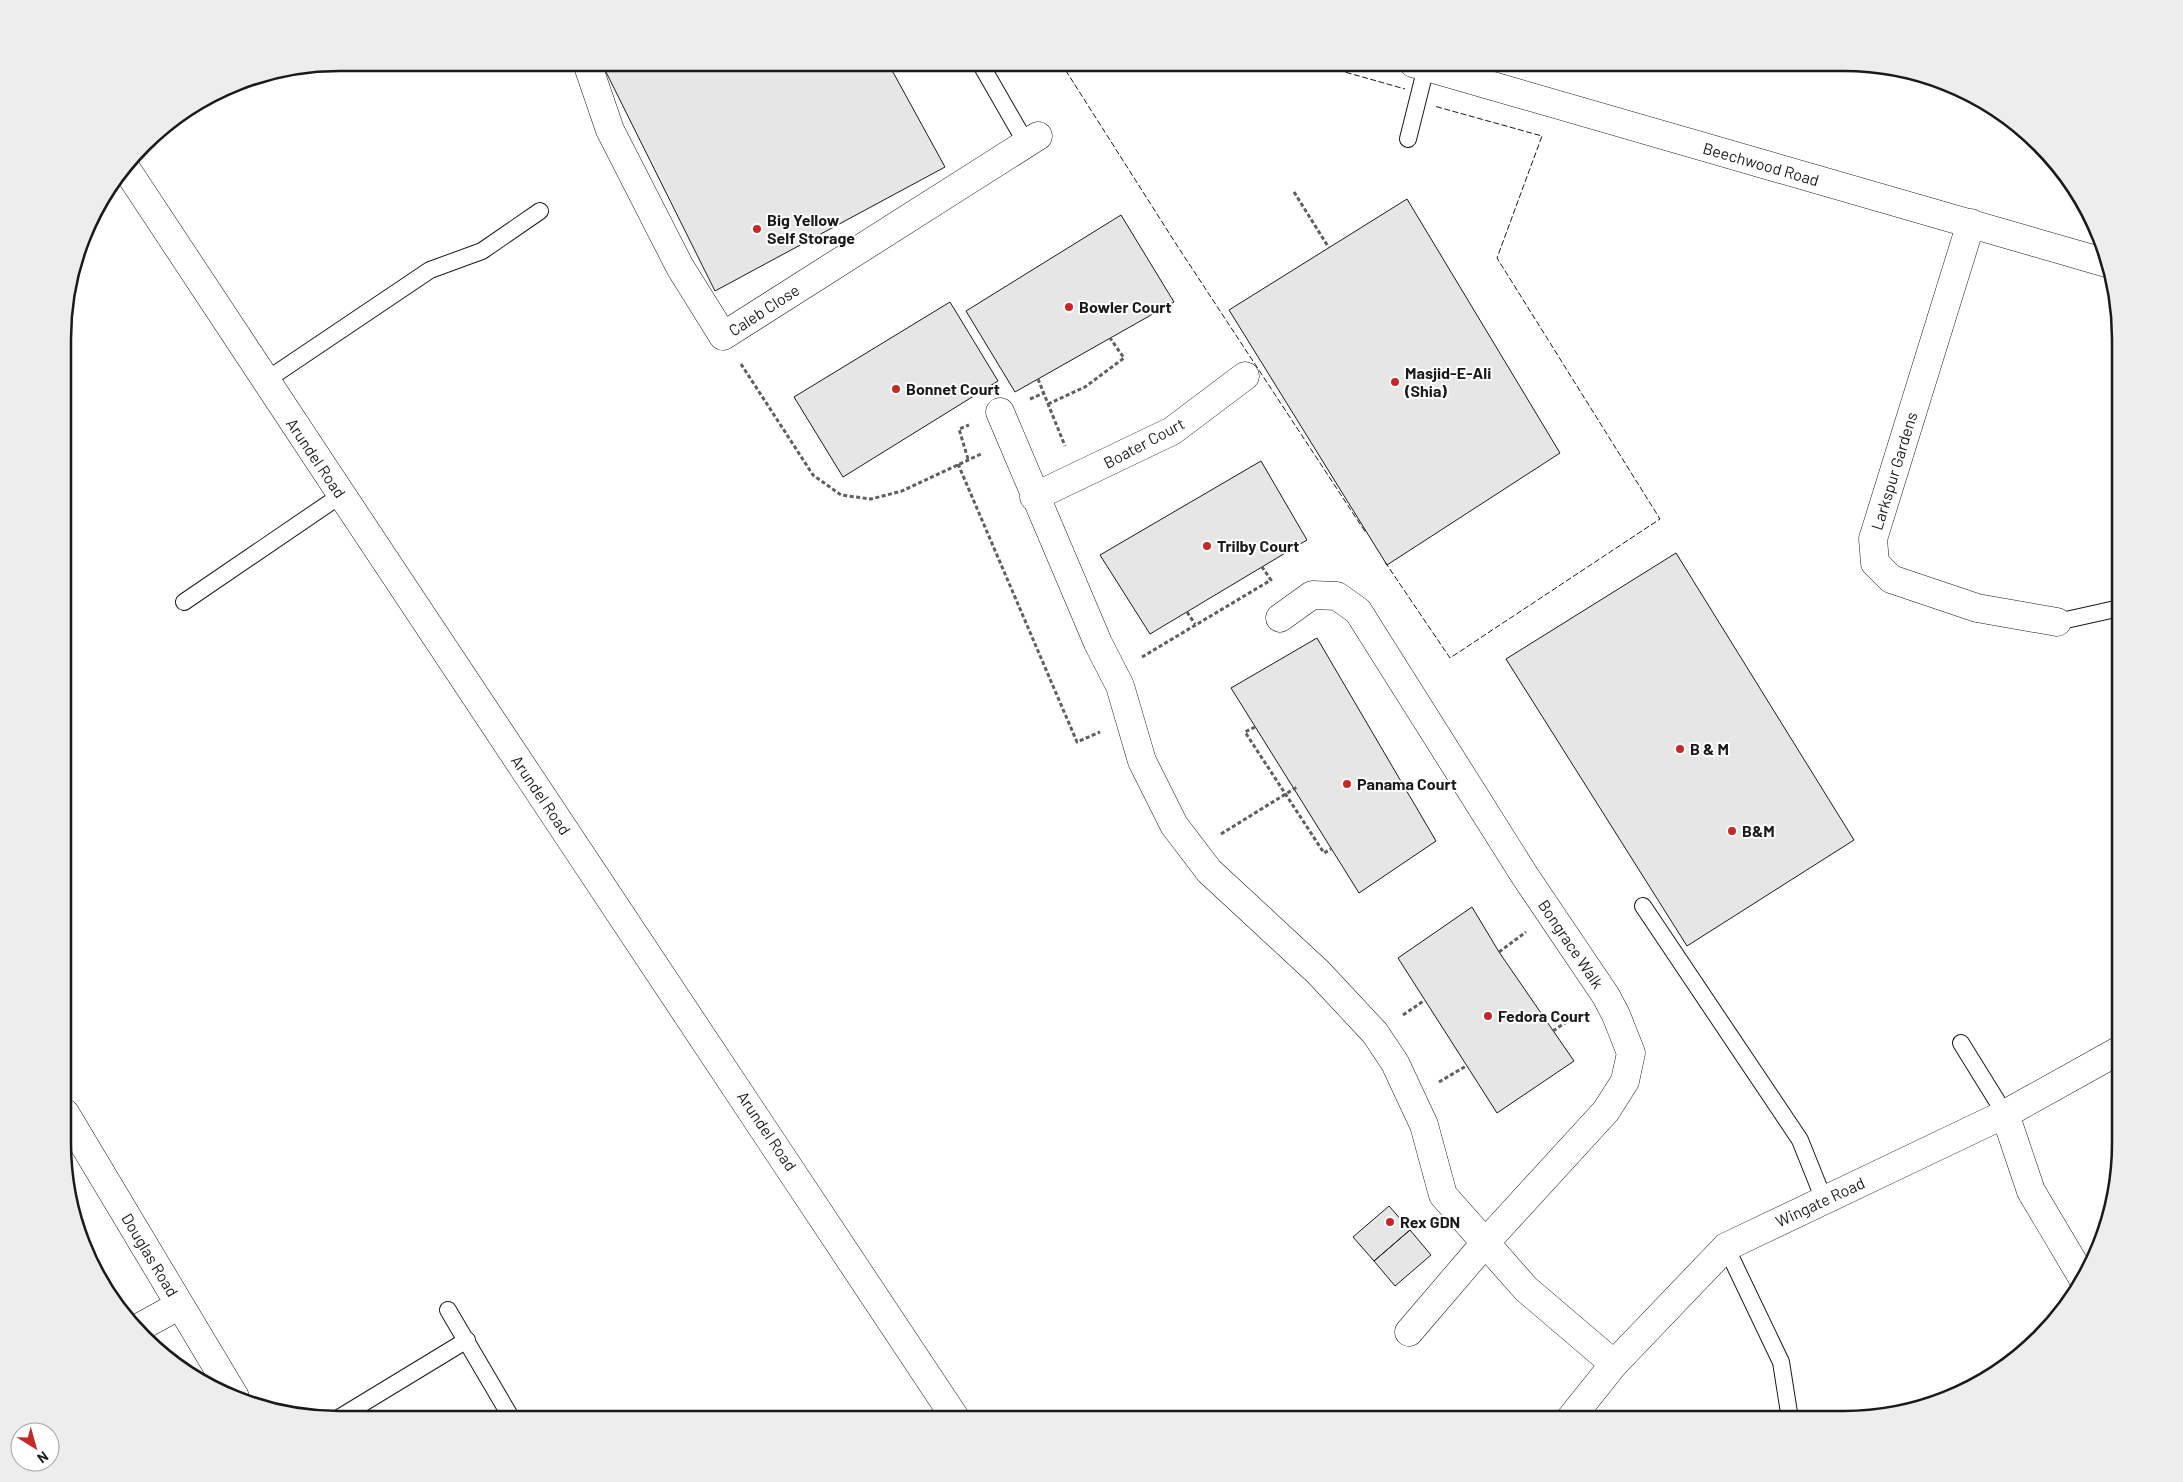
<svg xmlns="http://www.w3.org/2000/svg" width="2183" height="1482" font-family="Barlow,sans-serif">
	<rect width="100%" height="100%" fill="#fff"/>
	<path fill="#e6e6e6" stroke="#1a1a1a" d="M610,63H888L945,167L715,291L603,66Z
		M1407,199L1560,453L1387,565L1229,310Z
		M1121,215L1174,302L1015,392L966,311Z
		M950,302L998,381L843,477L794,397Z
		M1261,461L1307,540L1150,634L1100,555Z
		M1676,553L1854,840L1687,946L1506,659Z
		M1317,638L1436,841L1359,893L1231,688Z
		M1472,907L1499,952L1574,1061L1497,1113L1398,958Z
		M1389,1206L1410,1230L1374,1261L1353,1237Z
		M1410,1230L1431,1255L1395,1286L1374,1261Z"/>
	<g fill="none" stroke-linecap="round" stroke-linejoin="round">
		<defs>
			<path id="service" d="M980,63L1026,143
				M1408,139L1426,67
				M265,381L430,270L482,251L540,211
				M184,602L341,495
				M2057,622L2120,608
				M1643,906L1800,1140L1824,1200
				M1961,1043L2005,1114
				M1726,1247L1781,1362L1790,1419
				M448,1310L512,1419
				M337,1419L467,1340"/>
			<path id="minor" d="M587,63L610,130L680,267L723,336L1038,136
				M1413,63L2110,264
				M127,170C401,588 683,1001 956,1419
				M1971,223L1873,539L1875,563L1891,579L1977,608L2057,622
				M1000,412L1098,643L1120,686L1142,761L1174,825L1209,871L1318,972L1375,1033L1395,1063L1424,1125L1443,1195L1526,1289L1614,1364
				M1034,497L1172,431L1245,376
				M1280,618L1312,595L1337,596L1358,611L1525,876L1606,996L1616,1015L1631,1053L1625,1081L1606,1111L1486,1242L1409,1332
				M65,1113L235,1397
				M2005,1114L2031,1191L2082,1277
				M140,1327L180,1305
				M1570,1419L1614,1364L1726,1247L2005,1114L2120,1050"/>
		</defs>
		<use href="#service" stroke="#1a1a1a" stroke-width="18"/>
		<use href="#minor" stroke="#1a1a1a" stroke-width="29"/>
		<path stroke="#5f5f5f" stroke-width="3" stroke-dasharray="4 2.5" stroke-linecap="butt" d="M1294,192L1329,248
			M741,364L813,475L841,495L871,499L902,491L983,453
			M1038,379L1065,446
			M1030,399L1044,393
			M1048,404L1085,387L1124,358L1110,338
			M968,459L959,429L969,425
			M958,464L1077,742L1100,732
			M1187,612L1195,624
			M1142,657L1271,580L1262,567
			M1255,727L1245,732L1324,853L1331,849
			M1221,834L1297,787
			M1499,952L1526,932
			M1403,1015L1425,1000
			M1553,1031L1578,1014
			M1439,1082L1466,1066"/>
		<use href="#service" stroke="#fff" stroke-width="16"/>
		<use href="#minor" stroke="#fff" stroke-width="28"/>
		<path stroke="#1a1a1a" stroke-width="1" stroke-dasharray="6 2.5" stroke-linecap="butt" d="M1061,63L1178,247L1366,533
			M1313,63L1405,89
			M1385,562L1450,658L1660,519L1497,258L1542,136L1434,106"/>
	</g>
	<g fill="#c62828" stroke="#fff" stroke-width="2">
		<circle cx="757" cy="229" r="5"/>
		<circle cx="1069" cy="307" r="5"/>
		<circle cx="1395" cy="382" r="5"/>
		<circle cx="896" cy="389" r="5"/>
		<circle cx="1207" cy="546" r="5"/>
		<circle cx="1680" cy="749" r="5"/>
		<circle cx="1347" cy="784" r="5"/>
		<circle cx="1732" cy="831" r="5"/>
		<circle cx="1488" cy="1016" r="5"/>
		<circle cx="1390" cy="1222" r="5"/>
	</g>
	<g text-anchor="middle" stroke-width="4" stroke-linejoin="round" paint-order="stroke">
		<g font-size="16" fill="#1a1a1a" stroke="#fff">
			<text transform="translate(1761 164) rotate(16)" y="6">Beechwood Road</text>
			<text transform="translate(764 310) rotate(-33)" y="6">Caleb Close</text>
			<text transform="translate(1144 443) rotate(-28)" y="6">Boater Court</text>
			<text transform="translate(316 458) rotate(56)" y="6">Arundel Road</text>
			<text transform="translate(1894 471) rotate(-73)" y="6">Larkspur Gardens</text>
			<text transform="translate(541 795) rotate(56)" y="6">Arundel Road</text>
			<text transform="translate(1571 944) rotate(56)" y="6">Bongrace Walk</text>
			<text transform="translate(767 1131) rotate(56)" y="6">Arundel Road</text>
			<text transform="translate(1820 1202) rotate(-25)" y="6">Wingate Road</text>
			<text transform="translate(150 1255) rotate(59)" y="6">Douglas Road</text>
		</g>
		<g font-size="16" font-weight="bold" fill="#1a1a1a" stroke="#fff" text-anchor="start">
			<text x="767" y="226">Big Yellow<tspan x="767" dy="18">Self Storage</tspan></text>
			<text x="1079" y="313">Bowler Court</text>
			<text x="1405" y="379">Masjid-E-Ali<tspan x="1405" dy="18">(Shia)</tspan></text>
			<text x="906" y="395">Bonnet Court</text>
			<text x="1217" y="552">Trilby Court</text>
			<text x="1690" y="755">B &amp; M</text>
			<text x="1357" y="790">Panama Court</text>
			<text x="1742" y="837">B&amp;M</text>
			<text x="1498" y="1022">Fedora Court</text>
			<text x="1400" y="1228">Rex GDN</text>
		</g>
	</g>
	<path d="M0 0H2183V1482H0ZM339 71H1844A268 268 0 0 1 2112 339V1143A268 268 0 0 1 1844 1411H339A268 268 0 0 1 71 1143V339A268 268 0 0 1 339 71Z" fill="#ededed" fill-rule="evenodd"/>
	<path fill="none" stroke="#1a1a1a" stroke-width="2.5" d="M339 71H1844A268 268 0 0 1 2112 339V1143A268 268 0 0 1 1844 1411H339A268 268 0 0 1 71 1143V339A268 268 0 0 1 339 71Z"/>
	<g transform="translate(35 1447) rotate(143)"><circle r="24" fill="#ffffff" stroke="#a3a3a3"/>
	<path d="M0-4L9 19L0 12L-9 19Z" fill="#c62828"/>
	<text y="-8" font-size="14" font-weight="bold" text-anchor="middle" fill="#1a1a1a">N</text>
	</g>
</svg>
